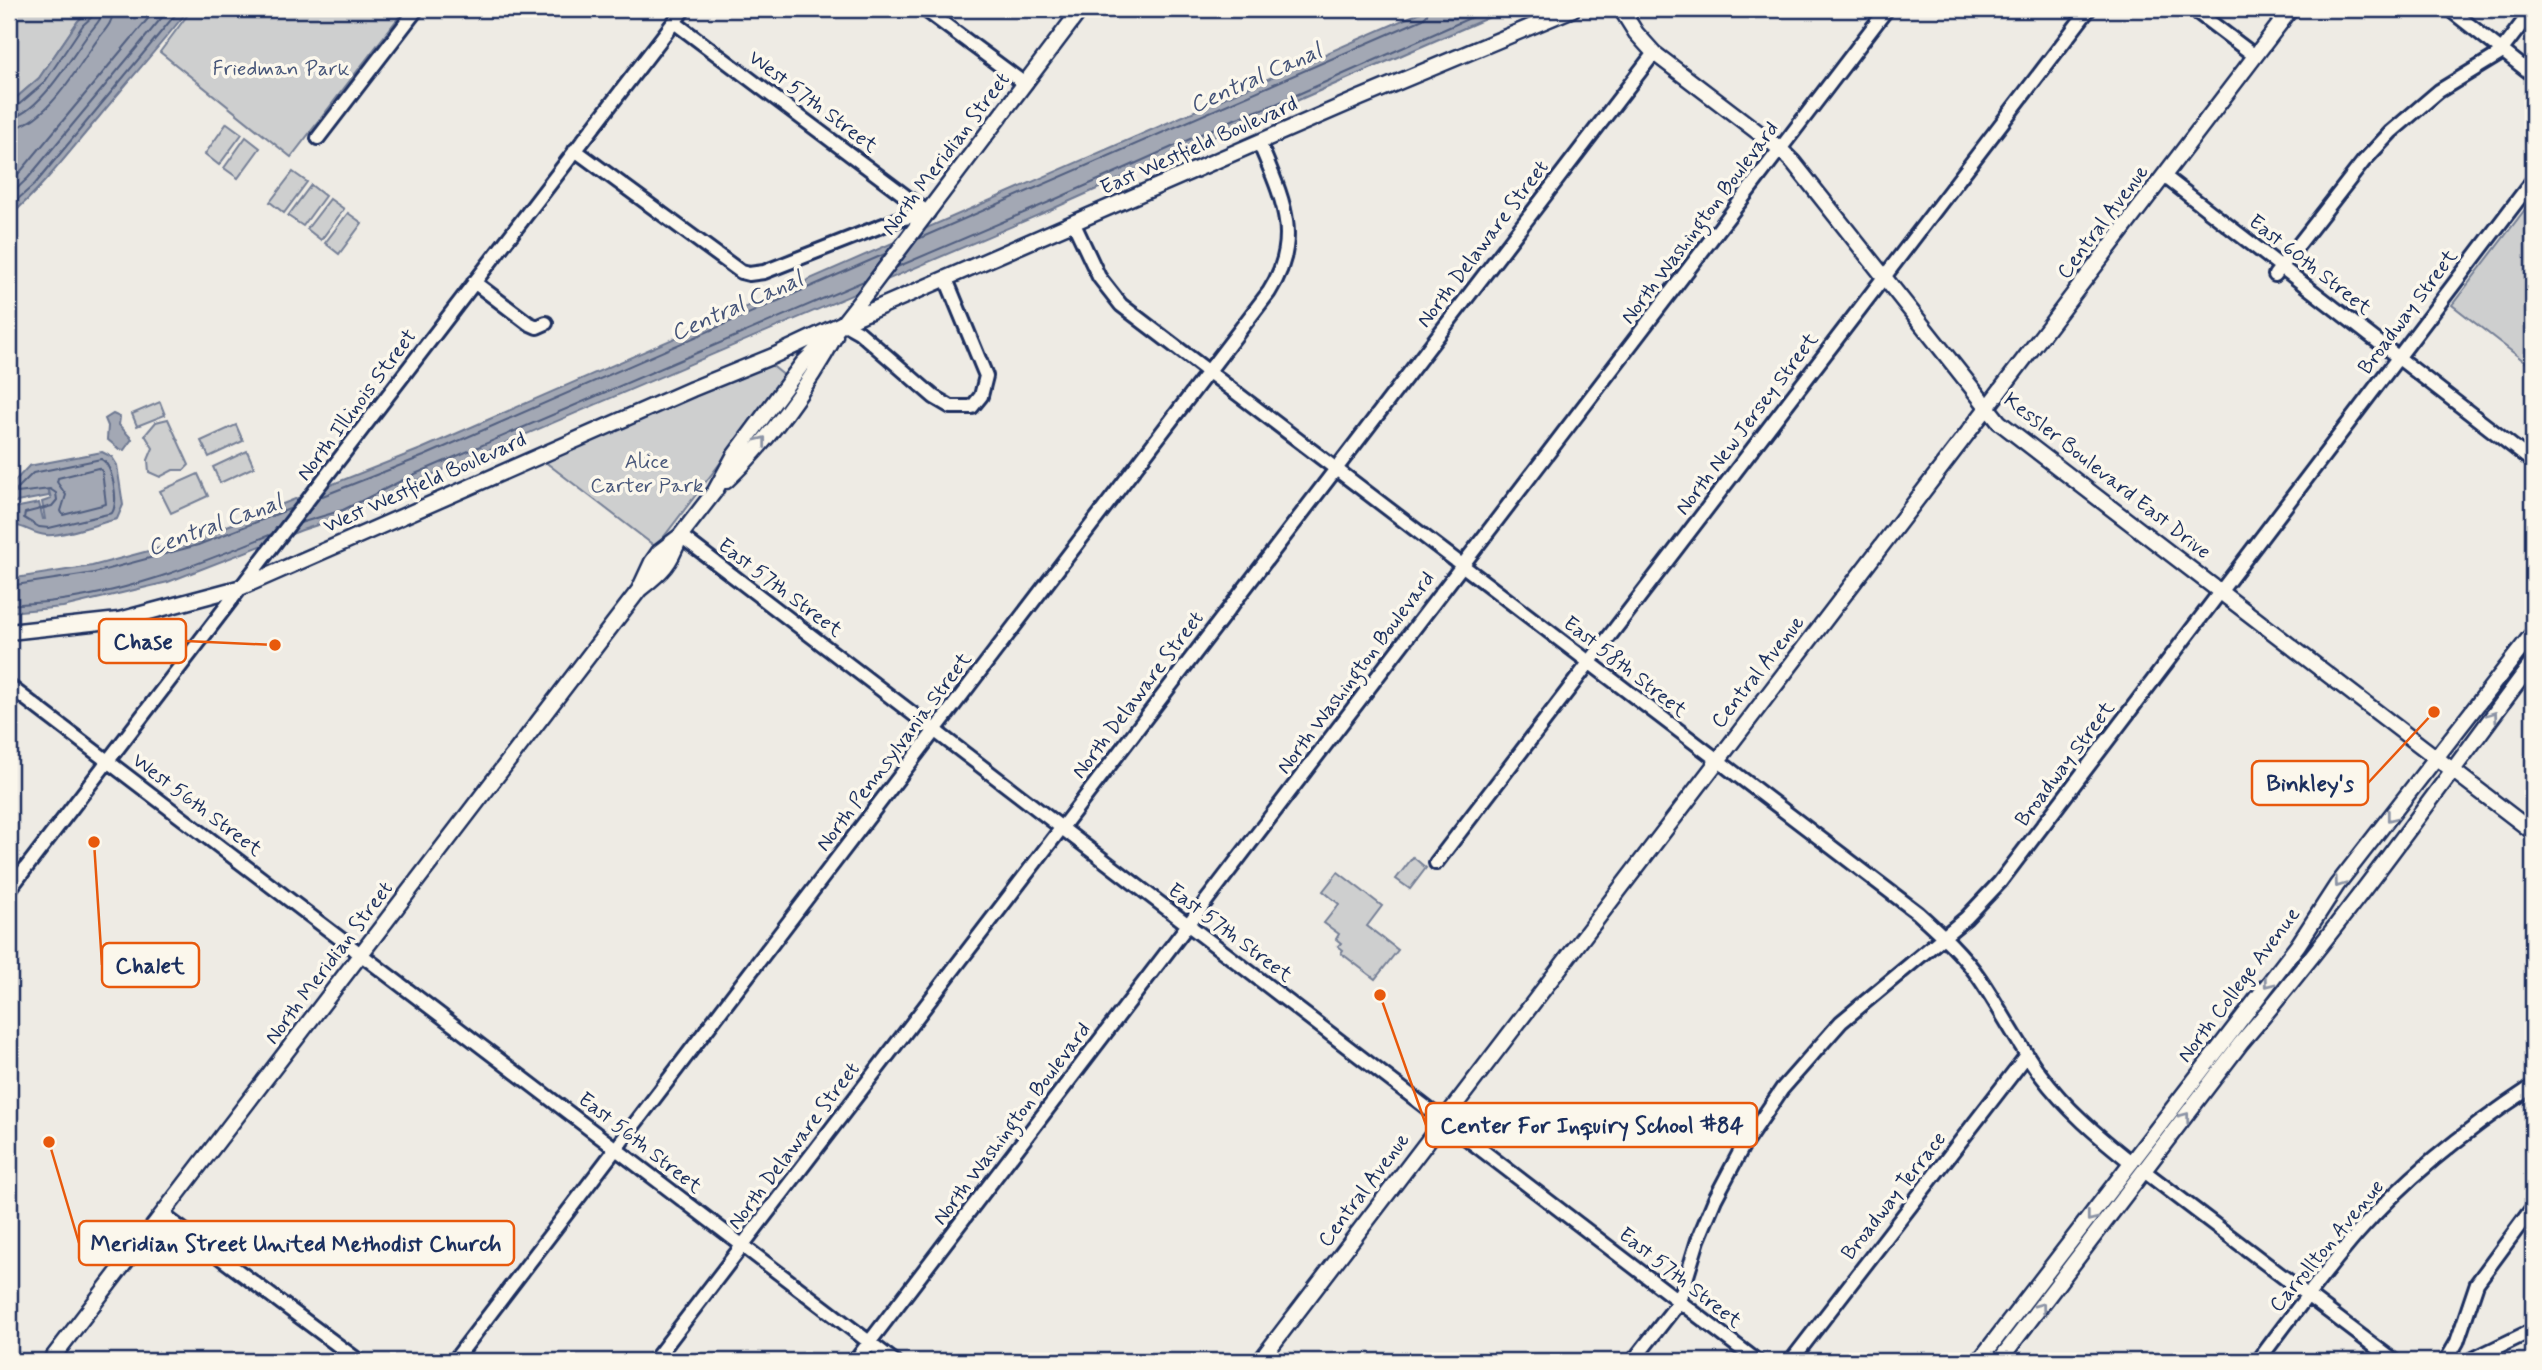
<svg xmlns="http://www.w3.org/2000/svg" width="2542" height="1370" font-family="Mynerve,sans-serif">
  <rect width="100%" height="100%" fill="#eeebe4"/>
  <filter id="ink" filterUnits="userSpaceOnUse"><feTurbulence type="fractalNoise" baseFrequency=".0143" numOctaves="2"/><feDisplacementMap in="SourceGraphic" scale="14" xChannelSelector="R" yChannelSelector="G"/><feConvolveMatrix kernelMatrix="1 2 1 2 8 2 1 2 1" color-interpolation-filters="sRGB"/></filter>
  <g filter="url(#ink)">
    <path fill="#cecfcf" stroke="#747f96" stroke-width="2" d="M9,9H90L78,21L39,78L9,104Z
      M192,9H405L291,157L160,52Z
      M227,123L242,134L219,165L205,154Z
      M246,137L260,148L238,178L224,168Z
      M293,172L307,182L284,213L270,202Z
      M311,185L325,196L303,226L288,216Z
      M330,199L344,209L321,240L307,229Z
      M2533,199V368L2452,305Z
      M348,213L362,223L339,254L325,243Z
      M770,364L786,377L656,547L544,461Z
      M160,402L165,415L137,426L132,414Z
      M168,419L189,465L184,470H173L160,477L149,472L148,460L153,448L145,435L156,422Z
      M236,425L243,441L209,457L201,441Z
      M247,451L254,467L220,483L213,467Z
      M198,474L208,496L171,513L160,491Z
      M1413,857L1426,868L1410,889L1396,879Z
      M1338,872L1382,906L1367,926L1398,950L1375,979L1341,953L1343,950L1338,946L1341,943L1336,939L1339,934L1324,923L1339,904L1323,891Z"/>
    <path fill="#a3a8b4" stroke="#6d7892" stroke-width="2" d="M90,9H189C160,46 129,80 99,117C69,152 44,186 9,217V104L39,78L78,21Z
      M1428,9H1508L1287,105L1278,111L1240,125L1050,210L417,481L345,516L302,530L168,582L63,607L9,612V579L92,566L197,538L421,449Z
      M113,414L120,417L119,425L132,439L124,450L119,449L107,439L108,426L105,419Z
      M102,452L112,457L117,465L123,505L117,519C100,523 61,537 46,535C31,534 24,524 9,526V509L39,503L43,519H45L42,502L51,499L49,490V496L11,503L9,487L29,466Z"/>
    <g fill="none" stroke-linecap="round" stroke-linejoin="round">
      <path stroke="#515f80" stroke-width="2" d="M9,109L16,107L44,83L83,25L93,16L94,9
        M9,118C37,116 71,58 87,36C93,27 102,21 103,9
        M9,128C43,127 75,72 93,46C101,33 113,25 114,9
        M9,182L21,171L156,9
        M9,196L28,178L169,9
        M9,207L35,184L180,9
        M918,239L1423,19L1427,15L1428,9
        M897,267L1047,203L1237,118L1276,104L1490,9
        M101,459C113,465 119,502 112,513L49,528L39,527L24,518L25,513L52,506L57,500L56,493L50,489L17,493V489L33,473Z
        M98,468L102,471L106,504L63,515L61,511L66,495L57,482L58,478Z
        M320,497L424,456L885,254
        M300,523L343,510L415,474L864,281
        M9,586L94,573L198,545L292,508
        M9,605C26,603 45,603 62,600C135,590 204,562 272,534"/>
      <defs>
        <path id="minor" d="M924,9L1025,84
          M2193,9L2255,56
          M2449,9L2533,75
          M674,22L928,213
          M318,138L417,9
          M575,150L741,272L749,274L764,272L899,219L928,213
          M2164,176L2533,462
          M1074,224L1099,277L1121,305L1918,913C1940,933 1963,954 1980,979C2001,1010 2018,1044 2040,1074C2066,1109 2098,1136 2132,1163
          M2275,275L2363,162L2391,132L2439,91L2498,55L2533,9
          M474,282L528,323L537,327L546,323
          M843,323L859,332L934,397L951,407H972L981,396L986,376L946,279
          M681,536L1757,1361
          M9,686L894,1361
          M1436,863L2089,9
          M9,890L684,9
          M2144,1171L2394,1361
          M163,1215L359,1361
          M454,1361L1269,292C1304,237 1281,196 1259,142
          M654,1361L1654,53
          M855,1361L1887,9
          M1633,1361L1679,1302L1698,1240L1715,1199L1742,1148L1782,1089L1841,1022L1966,918L2000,882L2533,180
          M1791,1361L2027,1055
          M2258,1361C2290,1318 2322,1275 2357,1234C2407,1176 2469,1128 2533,1086
          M2446,1361L2457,1342L2477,1283L2533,1207
          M2469,1361L2533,1330"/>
        <path id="major" d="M1621,9L1636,33L1654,53L1780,149L1793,162L1999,422L2533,832
          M726,481C766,444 809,385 835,336
          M640,589C663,571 670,564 680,537
          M9,632L119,620L242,587L692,389L773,356L843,323L1360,98L1573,9
          M50,1361L639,590L652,562L659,552L680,536L715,491L734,456L803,363L843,323L865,295L1081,9
          M1260,1361L2291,9
          M1979,1361L2298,945L2337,885L2533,633
          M1999,1361L2241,1043C2345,921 2437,790 2533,662"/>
      </defs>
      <use href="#minor" stroke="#1b2f5e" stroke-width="18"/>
      <use href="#major" stroke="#1b2f5e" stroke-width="19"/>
      <use href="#minor" stroke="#fbf7ec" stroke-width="12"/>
      <use href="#major" stroke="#fbf7ec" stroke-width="14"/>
    </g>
    <defs><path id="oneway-chevron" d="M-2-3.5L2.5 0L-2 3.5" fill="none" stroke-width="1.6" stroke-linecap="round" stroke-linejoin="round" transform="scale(1.75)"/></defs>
    <g stroke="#8b93a5">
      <use href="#oneway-chevron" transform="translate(762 441) rotate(-52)"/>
      <use href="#oneway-chevron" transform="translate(2493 716) rotate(-54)"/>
      <use href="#oneway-chevron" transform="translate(2391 817) rotate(128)"/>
      <use href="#oneway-chevron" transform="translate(2339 883) rotate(126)"/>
      <use href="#oneway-chevron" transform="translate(2268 983) rotate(128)"/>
      <use href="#oneway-chevron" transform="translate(2185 1117) rotate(-53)"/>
      <use href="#oneway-chevron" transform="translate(2091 1217) rotate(128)"/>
      <use href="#oneway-chevron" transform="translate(2041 1307) rotate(-53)"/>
    </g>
  </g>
  <g text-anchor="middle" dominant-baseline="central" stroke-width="7" stroke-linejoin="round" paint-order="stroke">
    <g font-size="21" fill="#48577a" stroke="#fbf7ec">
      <text x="281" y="69">Friedman Park</text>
      <text x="647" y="462">Alice<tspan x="647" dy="24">Carter Park</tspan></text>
    </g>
    <g font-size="21" fill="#1b2f5e" stroke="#fbf7ec">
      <text transform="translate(813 102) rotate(37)">West 57th Street</text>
      <text transform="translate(1199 146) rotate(-24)">East Westfield Boulevard</text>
      <text transform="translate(946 154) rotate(-53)">North Meridian Street</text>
      <text transform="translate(2103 222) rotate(-53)">Central Avenue</text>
      <text transform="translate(1700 223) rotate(-53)">North Washington Boulevard</text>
      <text transform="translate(1483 244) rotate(-53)">North Delaware Street</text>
      <text transform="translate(2310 265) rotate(38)">East 60th Street</text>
      <text transform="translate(2408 312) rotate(-53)">Broadway Street</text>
      <text transform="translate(357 405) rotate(-53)">North Illinois Street</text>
      <text transform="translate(1747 424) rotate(-53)">North New Jersey Street</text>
      <text transform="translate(2107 476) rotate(38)">Kessler Boulevard East Drive</text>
      <text transform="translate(425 483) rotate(-24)">West Westfield Boulevard</text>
      <text transform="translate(780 588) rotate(37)">East 57th Street</text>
      <text transform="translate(1625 667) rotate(38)">East 58th Street</text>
      <text transform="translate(1758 672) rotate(-52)">Central Avenue</text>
      <text transform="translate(1356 673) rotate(-53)">North Washington Boulevard</text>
      <text transform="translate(1138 695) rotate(-53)">North Delaware Street</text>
      <text transform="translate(894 752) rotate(-53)">North Pennsylvania Street</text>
      <text transform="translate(2065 764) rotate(-53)">Broadway Street</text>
      <text transform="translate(197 805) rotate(37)">West 56th Street</text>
      <text transform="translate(1230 933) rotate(37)">East 57th Street</text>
      <text transform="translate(329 963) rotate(-53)">North Meridian Street</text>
      <text transform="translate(2239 985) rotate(-53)">North College Avenue</text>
      <text transform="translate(1012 1124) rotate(-53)">North Washington Boulevard</text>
      <text transform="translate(640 1143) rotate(38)">East 56th Street</text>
      <text transform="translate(794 1146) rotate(-53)">North Delaware Street</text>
      <text transform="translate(1364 1190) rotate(-53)">Central Avenue</text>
      <text transform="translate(1894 1196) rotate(-52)">Broadway Terrace</text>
      <text transform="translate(2327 1246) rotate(-50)">Carrollton Avenue</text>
      <text transform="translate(1680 1278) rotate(38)">East 57th Street</text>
    </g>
    <g font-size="23" font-style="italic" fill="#445378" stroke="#fbf7ec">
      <text transform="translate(1256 79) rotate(-24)">Central Canal</text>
      <text transform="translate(737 307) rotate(-24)">Central Canal</text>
      <text transform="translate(215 526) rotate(-20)">Central Canal</text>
    </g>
  </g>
  <path fill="none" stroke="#e8590c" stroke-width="2.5" d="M275 645L186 641M2434 712L2368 783M94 842L102 965M1380 995L1426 1125M49 1142L79 1243"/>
  <g fill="#e8590c" stroke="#fbf7ec" stroke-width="2.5">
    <circle cx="275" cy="645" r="7"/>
    <circle cx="2434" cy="712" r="7"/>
    <circle cx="94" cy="842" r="7"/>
    <circle cx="1380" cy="995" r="7"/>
    <circle cx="49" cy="1142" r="7"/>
  </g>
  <g fill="#fbf7ec" stroke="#e8590c" stroke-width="2.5">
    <rect x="99" y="619" width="87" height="44" rx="7"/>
    <rect x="2252" y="761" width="116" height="44" rx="7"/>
    <rect x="102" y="943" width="97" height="44" rx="7"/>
    <rect x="1426" y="1103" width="331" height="44" rx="7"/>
    <rect x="79" y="1221" width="435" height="44" rx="7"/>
  </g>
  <g font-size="23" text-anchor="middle" font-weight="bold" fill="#1b2f5e">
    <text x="143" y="649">Chase</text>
    <text x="2310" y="791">Binkley's</text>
    <text x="150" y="973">Chalet</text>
    <text x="1592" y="1133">Center For Inquiry School #84</text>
    <text x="296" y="1251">Meridian Street United Methodist Church</text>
  </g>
  <rect width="2542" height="1370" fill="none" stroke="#fbf7ec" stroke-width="35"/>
  <rect x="18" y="18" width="2507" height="1335" fill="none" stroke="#1b2f5e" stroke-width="2.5" filter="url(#ink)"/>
</svg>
